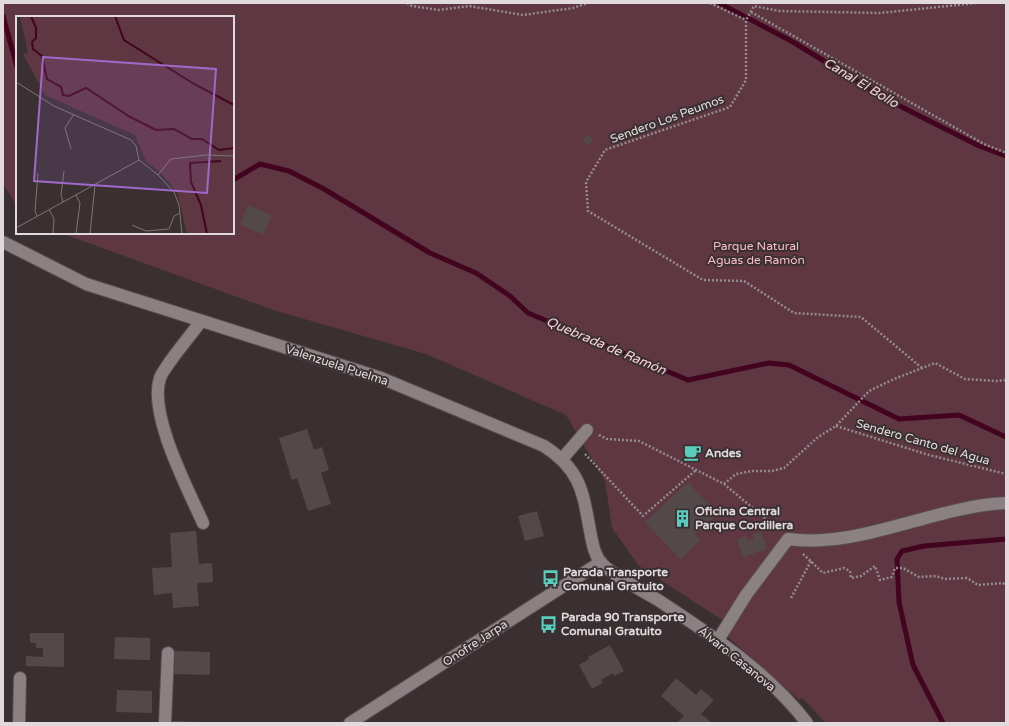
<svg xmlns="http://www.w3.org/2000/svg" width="1009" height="726" font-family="'Varela Round',sans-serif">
  <rect width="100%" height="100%" fill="#3a3032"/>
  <path fill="#5e3742" d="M3,3H1006V723H826L802,698L799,700L729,638L727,623L639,566L612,528L605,481L566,415L426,354L273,310L61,233H233V17H17V206L3,184Z"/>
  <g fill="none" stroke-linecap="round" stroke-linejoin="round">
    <path stroke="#43041f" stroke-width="5" d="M719,3L793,42L886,99L979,146L1006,156
      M3,16L17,67
      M233,180L260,164L289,171L324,189L430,253L476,273L510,296L528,313L688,380L769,363L789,365L899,419L959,415L1006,437
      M943,723L913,665L899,602L897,559L902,551L924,546L1006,539"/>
  </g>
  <path fill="#53494b" d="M584 140a4 4 0 1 1 8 0a4 4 0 1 1-8 0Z
    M248,205L272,215L263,235L240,224Z
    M307,429L314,450L322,447L329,470L321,473L331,504L308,511L297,478L292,480L279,438Z
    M688,482L718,514L695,534L701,540L680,559L645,522Z
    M537,511L544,536L525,541L518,516Z
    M196,531L199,564L212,563L213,582L197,583L199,606L173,608L172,593L154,595L152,568L172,567L170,533Z
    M761,532L767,549L743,557L737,539L746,536L748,541L754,539L752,535Z
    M30,633H64V667L26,666V656L43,657V648H36V643H30Z
    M115,637L150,638V660L114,659Z
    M610,645L624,671L614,676L613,673L601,680L603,683L592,689L579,665L589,659L588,657Z
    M175,651L210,652V675L174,674Z
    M676,678L696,695L701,689L714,700L701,714L712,723H677L684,716L661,696Z
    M117,690L152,691V713L116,712Z
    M173,721L202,722V723H173Z"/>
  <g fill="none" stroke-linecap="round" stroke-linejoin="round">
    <defs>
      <path id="minor" d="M3,242L86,284L381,378L544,446C583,471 583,495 591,536C593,546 595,556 602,564C617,578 640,589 658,600C711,635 768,672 807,723
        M201,321C192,334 165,365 160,378C148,414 188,489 203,523
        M562,459L587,430
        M718,640L746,595L788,539C860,549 934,506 1006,503
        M19,723L20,678
        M165,723L168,653
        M350,723L601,562"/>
    </defs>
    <use href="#minor" stroke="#574e50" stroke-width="14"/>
    <path stroke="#938b8d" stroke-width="2.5" stroke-dasharray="2 2" stroke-linecap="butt" d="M407,3L412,6L439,10L469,6L523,15L573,8L588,3
      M710,3L746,20
      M751,12L984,144L1006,153
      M922,368L861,317L794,313L744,281L703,280L588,211L586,182L605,150L730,107L746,80V20L754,6L779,11L880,13L977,3
      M836,426L929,455L1006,474
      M599,435L607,439L639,441L724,484L778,529
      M585,454L643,516L696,470
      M724,484L736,474L752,471H772L784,468L818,437L836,426L869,391L894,379L935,363L965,379L997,381L1006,380
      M803,554L823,573L844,568L850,571L851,578L861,576L875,566L880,580L892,577L895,568H903L919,577L936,576L945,579L967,578L978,585L1003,583L1006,586
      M791,598L811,561"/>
    <use href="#minor" stroke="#8b8082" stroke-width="12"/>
  </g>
  <defs>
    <symbol id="cafe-bare" viewBox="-9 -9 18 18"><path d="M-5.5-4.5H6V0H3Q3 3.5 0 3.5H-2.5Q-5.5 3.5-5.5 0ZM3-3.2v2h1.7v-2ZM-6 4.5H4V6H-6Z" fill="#5acebc" stroke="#3a3032" stroke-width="2.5" paint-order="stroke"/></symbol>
    <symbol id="building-bare" viewBox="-9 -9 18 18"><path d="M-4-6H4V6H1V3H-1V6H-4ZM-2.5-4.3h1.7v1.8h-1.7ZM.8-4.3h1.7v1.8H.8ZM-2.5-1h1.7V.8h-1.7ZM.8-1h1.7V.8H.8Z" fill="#5acebc" stroke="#3a3032" stroke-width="2.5" paint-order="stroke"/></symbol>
    <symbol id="bus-bare" viewBox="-9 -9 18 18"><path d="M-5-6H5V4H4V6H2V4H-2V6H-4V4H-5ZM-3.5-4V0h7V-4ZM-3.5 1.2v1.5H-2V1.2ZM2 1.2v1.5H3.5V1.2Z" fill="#5acebc" stroke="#3a3032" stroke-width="2.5" paint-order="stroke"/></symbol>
  </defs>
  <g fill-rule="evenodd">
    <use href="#cafe-bare" x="680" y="440" width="25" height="25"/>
    <use href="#building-bare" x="670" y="506" width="25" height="25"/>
    <use href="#bus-bare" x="538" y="566" width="25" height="25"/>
    <use href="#bus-bare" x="536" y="612" width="25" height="25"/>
  </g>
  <g text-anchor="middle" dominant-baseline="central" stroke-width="4" stroke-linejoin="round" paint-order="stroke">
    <g font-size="12" fill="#e1dadc" stroke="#3a3032">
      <text transform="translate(667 119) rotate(-20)">Sendero Los Peumos</text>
      <text transform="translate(337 365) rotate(18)">Valenzuela Puelma</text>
      <text transform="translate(923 442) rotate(16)">Sendero Canto del Agua</text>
      <text transform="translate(475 643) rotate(-33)">Onofre Jarpa</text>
      <text transform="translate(737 659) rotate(39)">Álvaro Casanova</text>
    </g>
    <g font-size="12" fill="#fabbcb" stroke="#3a3032">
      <text x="756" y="246">Parque Natural<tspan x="756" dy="14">Aguas de Ramón</tspan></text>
    </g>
    <g font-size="12" font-weight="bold" fill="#e1dadc" stroke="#3a3032" text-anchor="start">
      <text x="705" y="453">Andes</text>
      <text x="695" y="511">Oficina Central<tspan x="695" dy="14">Parque Cordillera</tspan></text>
      <text x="563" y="572">Parada Transporte<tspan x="563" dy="14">Comunal Gratuito</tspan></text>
      <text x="561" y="617">Parada 90 Transporte<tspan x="561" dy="14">Comunal Gratuito</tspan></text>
    </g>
    <g font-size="13" font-style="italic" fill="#fcd1db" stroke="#3a3032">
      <text transform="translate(861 83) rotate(31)">Canal El Bollo</text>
      <text transform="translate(606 346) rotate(23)">Quebrada de Ramón</text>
    </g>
  </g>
  <g transform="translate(16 16)">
    <rect width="218" height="218" fill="#3a3032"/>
    <path d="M4,0H218V218H171L161,176L144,156L130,145L119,119L29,79L7,38L12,37Z" fill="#5e3742"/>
    <path fill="none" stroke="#43041f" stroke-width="2" d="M15,0L20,12V22L16,26L17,33L26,40L31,63L45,71L47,79L53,80L70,72L114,101L140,114L158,113L176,123H186L203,134L218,132M99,0L108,24L178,68L218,89M191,218L185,189L175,166L174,147L205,145"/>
    <path fill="none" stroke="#7d7476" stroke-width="1" d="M0,66L38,90L115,124L120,130L123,144M55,133L49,112L58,98M123,144L142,159L158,176L163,189L166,218M142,159L155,143L190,139L218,140M47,186L45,179L48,155M33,193L38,203L37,218M21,200L19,195L22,157M116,209L130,215L153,213L158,200L164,197M0,212L123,144M60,218L64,187L60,179M74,218L79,169"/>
    <path fill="#9f69c9" fill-opacity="0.15" stroke="#9f69c9" stroke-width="2" d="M27,41L200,53L191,177L18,165Z"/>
    <rect width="218" height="218" fill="none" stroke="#e1dadc" stroke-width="2"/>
  </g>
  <rect width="1009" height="726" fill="none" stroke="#e1dadc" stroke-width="8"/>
</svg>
